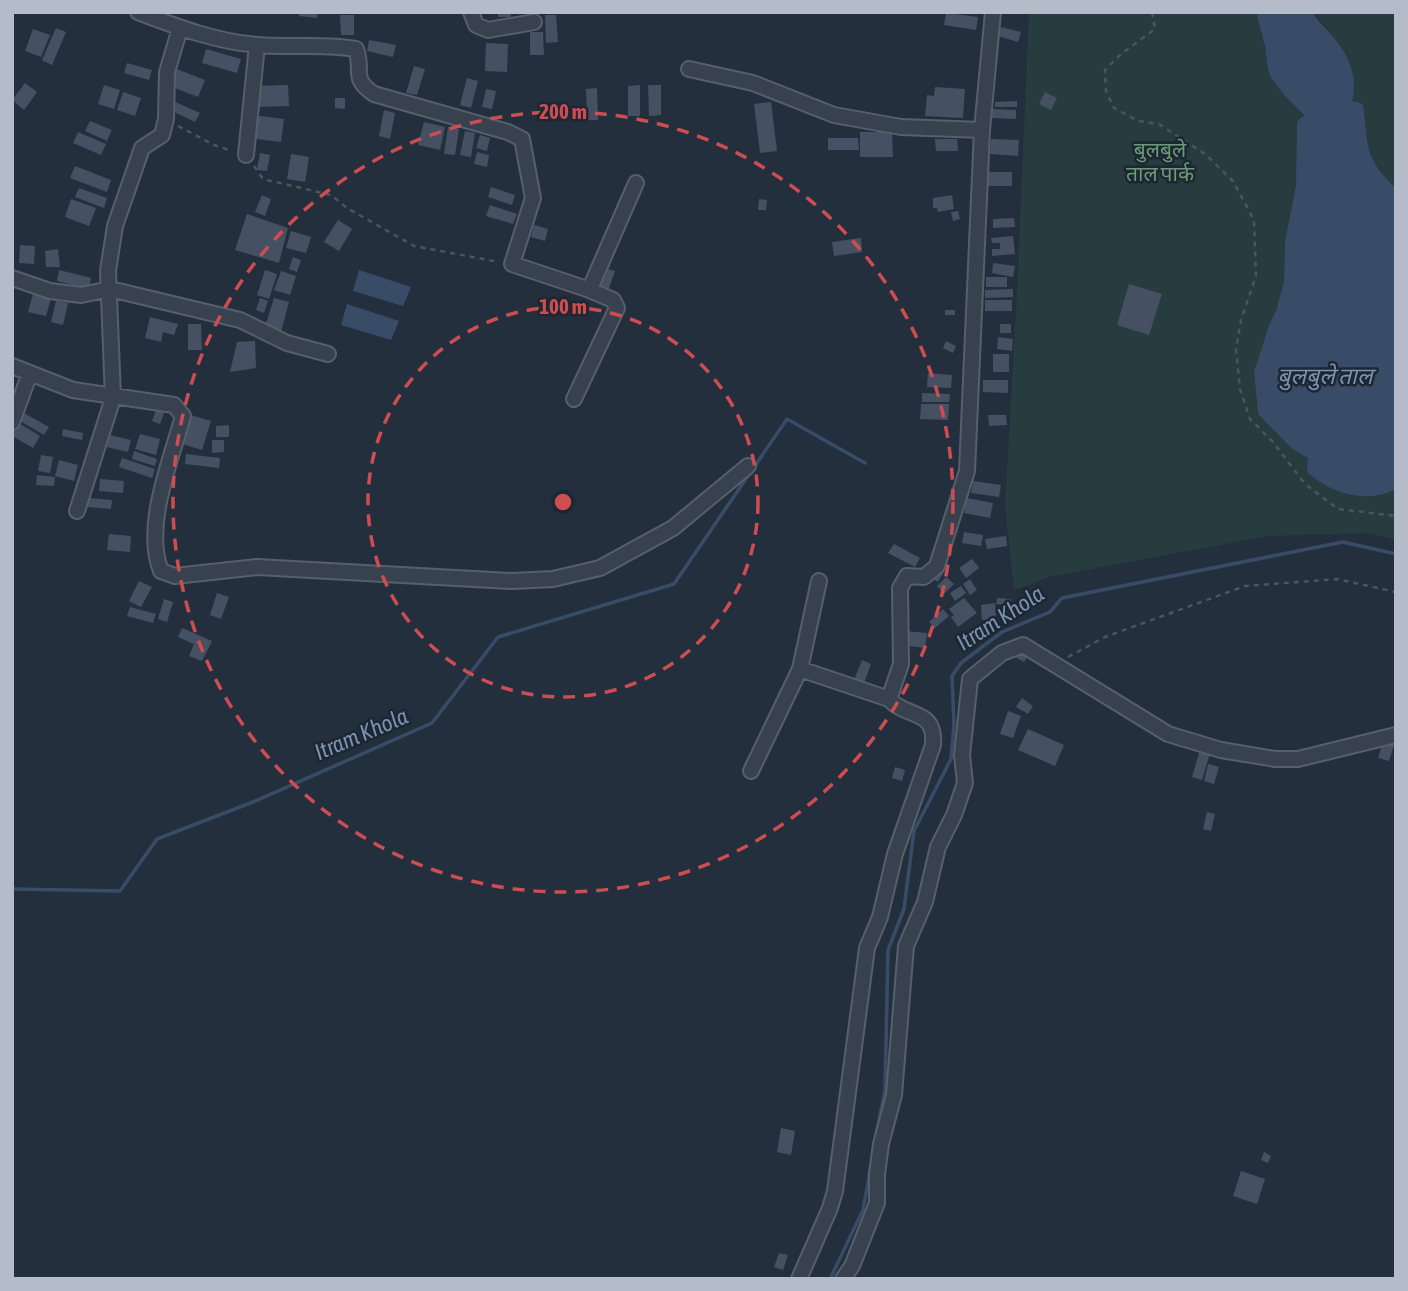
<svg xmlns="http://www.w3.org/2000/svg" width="1408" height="1291" font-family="'Asap Condensed','Noto Sans Devanagari',sans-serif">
  <rect width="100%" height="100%" fill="#242f3e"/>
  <path fill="#263c3f" d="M1029,12H1256L1272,79L1284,95L1304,115L1297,123L1296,185L1285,241L1284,281L1276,311L1269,325L1254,372L1258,414L1291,448L1396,433V540L1369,533L1268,536L1049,577L1014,590L1005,506L1017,292Z
    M1313,12H1396V188C1362,153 1370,149 1363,104L1352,101L1340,44Z"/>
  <path fill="#394c67" d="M1256,12H1313C1317,21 1325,27 1331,34C1347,52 1359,77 1352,101L1363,104C1369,146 1363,157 1396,188V489C1366,504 1331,494 1307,472L1308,458L1291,448L1258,414L1254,372L1269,325L1276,311L1284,281L1285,241L1296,185L1297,122L1304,115L1284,95L1272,79L1268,70L1265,47Z
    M359,270L411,287L403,306L353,291Z
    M347,304L399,321L391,340L341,325Z"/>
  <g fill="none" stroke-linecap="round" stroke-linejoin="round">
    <path stroke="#394c67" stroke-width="3.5" d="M12,889L120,891L157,839L253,802L432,723L498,637L674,584L787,419L865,463
      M876,1135L885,1090L888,950L904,909L914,831L951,759L954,725L952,676L961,663L1002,632L1050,612L1062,598L1343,542L1396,554
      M830,1279L863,1210L872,1160"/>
  </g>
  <path fill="#455162" d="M300,12H318L317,18L299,16Z
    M498,12H511V17H498Z
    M946,13L978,17L976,30L944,25Z
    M340,15H354V35H341Z
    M545,15H556L558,42L546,43Z
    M1001,27L1021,32L1018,42L998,36Z
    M56,28L66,32L52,65L42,60Z
    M33,29L50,35L41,57L25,51Z
    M530,32H543L544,55H530Z
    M369,40L396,45L393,57L367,51Z
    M486,43L508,44L507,72L485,71Z
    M206,49L241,59L237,73L202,63Z
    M127,63L152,70L149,80L124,73Z
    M414,66L425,69L417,95L406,93Z
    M174,68L205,80L198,97L167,85Z
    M467,78L478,81L471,108L460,105Z
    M25,83L37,92L24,110L12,100Z
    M104,85L120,90L114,109L98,104Z
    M288,85L289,106L254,107L253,86Z
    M640,85V116H628V86Z
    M648,85H661V115L649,116Z
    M935,87L965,89L963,118L925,116L927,95L934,96Z
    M597,88L598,120H587L586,89Z
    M486,89L496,91L492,109L482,107Z
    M123,92L141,98L135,116L117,110Z
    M1045,92L1057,98L1051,110L1039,104Z
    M335,98H345V109L335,108Z
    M173,101L200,113L195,122L168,109Z
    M1017,101V107H995V102Z
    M771,102L777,151L760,153L754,104Z
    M992,109L1016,110V119L992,118Z
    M384,110L395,113L390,139L379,136Z
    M252,115L284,119L281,142L249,138Z
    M90,121L112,130L107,141L85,131Z
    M424,122L445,127L440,150L418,145Z
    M448,127L459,129L455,155L444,154Z
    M465,131L475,133L471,157L460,155Z
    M78,132L106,144L101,155L73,143Z
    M860,132H892L893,157H860Z
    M480,135L490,138L487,151L476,148Z
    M828,138H858L859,150H828Z
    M935,139H957L958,151H936Z
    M991,139L1019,140L1018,156L990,154Z
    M477,152L489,155L487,167L474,164Z
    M260,153L270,155L267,171L257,170Z
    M291,154L309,157L305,182L287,179Z
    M75,166L111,180L107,192L70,178Z
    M985,172H1012V186H985Z
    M491,187L515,195L512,205L488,197Z
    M79,188L107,198L104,208L75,197Z
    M262,195L271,199L265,216L255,212Z
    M952,195L954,209L938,212L937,208H933V198Z
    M71,199L96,208L89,226L65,217Z
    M759,199L767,200L766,210H758Z
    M490,205L517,214L513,224L486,216Z
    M958,211L960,219L953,221L951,212Z
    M247,214L288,228L279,263L235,250Z
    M1014,218L1015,227L993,228V219Z
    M338,220L352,229L339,251L324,242Z
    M534,225L548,229L545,241L531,237Z
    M291,231L311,237L306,253L286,248Z
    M1013,236L1015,254L992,256V249H1000V243H992L991,238Z
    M861,238L862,252L834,256L832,242Z
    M20,245L35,246L34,264L19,263Z
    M58,249L60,267H46L45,251Z
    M293,257L301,260L297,272L289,269Z
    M993,263L1015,266L1013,277L992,273Z
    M601,267L615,271L607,294L594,290Z
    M59,270L91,278L89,289L57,281Z
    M265,270L277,274L269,299L257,295Z
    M281,271L296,276L290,295L274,290Z
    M986,277H1007V287H986Z
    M1129,284L1162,294L1149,335L1117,325Z
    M1013,289V297L985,298V290Z
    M33,294L51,298L46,316L28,312Z
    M260,298L268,301L264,313L256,310Z
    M274,298L289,302L281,332L265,327Z
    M985,300H1012V311H985Z
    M56,301L68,303L63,325L51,322Z
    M945,310H955V315H945Z
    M150,317L178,324L174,335L163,332L161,342L145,338Z
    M188,324H201L202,350H188Z
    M1000,324H1011V333H1000Z
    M998,337L1013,339L1012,351L997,349Z
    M255,341L256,368L230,372L237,342Z
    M946,341L956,346L953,353L943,348Z
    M993,354H1009V372H993Z
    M928,373L952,375L951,388L927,387Z
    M983,380H1008V393L983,392Z
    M922,393L950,394L949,402H922Z
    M921,404H949L948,420L920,419Z
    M156,410L164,413L160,424L152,421Z
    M24,413L49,427L44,435L20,421Z
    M191,415L211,421L202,450L182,444Z
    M988,415H1006L1007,425L989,426Z
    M17,422L40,436L33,448L12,436V430Z
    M229,425V437H216V426Z
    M63,429L83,433L82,440L62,436Z
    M140,434L160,439L156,455L135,449Z
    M110,435L131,440L128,452L107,447Z
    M212,440H224V452L212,453Z
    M134,451L157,459L155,466L132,459Z
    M186,454L220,458L219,468L185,464Z
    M41,455L53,457L50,473L38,471Z
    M122,458L155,469L152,478L119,467Z
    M59,460L78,465L74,481L55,476Z
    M37,475L55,477L54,486L36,485Z
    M100,479L124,481L123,493L99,491Z
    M973,481L1001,485L999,497L971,493Z
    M89,498L112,500L111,509L88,507Z
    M967,498L993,503L990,518L964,513Z
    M964,532L983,535L981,546L962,543Z
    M109,534L131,536L130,552L107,550Z
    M1006,536L1007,546L987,549L985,539Z
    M894,544L920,558L915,567L888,553Z
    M972,559L979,568L966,578L959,568Z
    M938,568L944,572L938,582L932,578Z
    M946,577L954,584L944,594L937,586Z
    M970,579L977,590L970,595L963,584Z
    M139,581L152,587L141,607L129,601Z
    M961,586L966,593L955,601L950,593Z
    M217,593L229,597L221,619L210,615Z
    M964,598L977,613L958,627L951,617L954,615L949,609Z
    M997,598L1011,599L1010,605L996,604Z
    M164,599L173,602L167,622L158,619Z
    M995,603L996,619L982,620L981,605Z
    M130,607L156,614L153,623L127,616Z
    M943,609L949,616L935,628L929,622Z
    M182,628L212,641L202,661L189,656L194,644L178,637Z
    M905,631L927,633L925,648L903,645Z
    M1019,650L1028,655L1024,662L1015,657Z
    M862,660L871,664L864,683L854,680Z
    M1022,698L1033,706L1028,714L1016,707Z
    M1008,711L1021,716L1013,738L1000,734Z
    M1028,729L1064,745L1055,766L1018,750Z
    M1384,739L1395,742L1389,761L1378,758Z
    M1200,750L1210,753L1202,780L1192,777Z
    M1208,764L1219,767L1214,784L1204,781Z
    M895,767L905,770L902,781L892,778Z
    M1207,812L1215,814L1211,831L1203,829Z
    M781,1128L795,1131L791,1155L777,1152Z
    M1264,1152L1271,1156L1268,1163L1261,1160Z
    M1241,1171L1265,1179L1257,1204L1233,1196Z
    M779,1253L788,1255L783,1270L774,1267Z"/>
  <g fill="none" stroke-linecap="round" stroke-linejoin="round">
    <defs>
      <path id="street" d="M138,12C177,27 217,42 258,45C291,48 324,43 356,49C364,71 350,78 374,94L508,132L522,139L533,198L512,264L587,289L592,284L636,183
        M471,12L476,25L488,30L534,22
        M689,69L753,83L834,115L901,127L982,130
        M246,155L257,45
        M12,278L50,291L81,295L110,289L240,320L287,343L328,354
        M12,366L73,390L174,405L183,416C171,460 143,527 161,571L175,576L257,567L512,581L553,579L600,568L673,528L748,466
        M574,399L617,308L613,300L587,289
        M12,422L30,373
        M77,511L113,398L108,271L115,226L142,148L162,135L166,119L167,72L180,28
        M800,669L889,699
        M751,771L800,669L819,581
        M799,1279L830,1208L835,1191L867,948L880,917L895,854L933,745C936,708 907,719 889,699L901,664L900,588L907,576L924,577L937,566L967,471L982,130L993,12
        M843,1279L852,1266L877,1203V1174L881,1144L894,1095L906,946L925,902L938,847L954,815L965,783L962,755L970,679L1002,653L1023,645L1168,734L1221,750L1275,759H1298L1396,735"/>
    </defs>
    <use href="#street" stroke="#565f6c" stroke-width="18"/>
    <path stroke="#44595c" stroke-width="2.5" stroke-dasharray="5 5" stroke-linecap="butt" d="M1152,12L1155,29L1121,54L1105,70L1106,91L1114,108L1138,121L1159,124L1205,154L1233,181L1254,220L1256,276L1241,320L1236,349L1240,389L1250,419L1273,442L1305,484L1338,509L1396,516
      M178,126L214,145L232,151
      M254,166L263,179L331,195L347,208L414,246L499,262
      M1068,657L1105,637L1245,586L1337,579L1396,592"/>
    <use href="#street" stroke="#38414e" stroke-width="14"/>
  </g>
  <g fill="none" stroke="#ce4d50" stroke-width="3.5" stroke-dasharray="12 9">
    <circle cx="563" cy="502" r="195"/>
    <circle cx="563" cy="502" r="390"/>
  </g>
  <g text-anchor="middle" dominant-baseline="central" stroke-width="5" stroke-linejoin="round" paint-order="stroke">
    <g font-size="21" fill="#6b9a76" stroke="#1d2633">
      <text x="1160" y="149">बुलबुले<tspan x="1160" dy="24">ताल पार्क</tspan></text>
    </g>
    <g font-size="23" font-style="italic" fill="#7c92b1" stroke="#1d2633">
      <text x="1325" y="376">बुलबुले ताल</text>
      <text transform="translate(1000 618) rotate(-33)">Itram Khola</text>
      <text transform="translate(361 734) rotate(-23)">Itram Khola</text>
    </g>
  </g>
  <circle cx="563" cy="502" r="10" fill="#ce4d50" stroke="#1d2633" stroke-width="3.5"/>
  <g font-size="21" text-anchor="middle" font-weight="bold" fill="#ce4d50" stroke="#1d2633" stroke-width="5" stroke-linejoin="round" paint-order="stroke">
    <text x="563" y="119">200 m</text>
    <text x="563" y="314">100 m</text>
  </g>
  <rect width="1408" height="1291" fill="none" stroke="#b4bcc9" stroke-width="28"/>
</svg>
